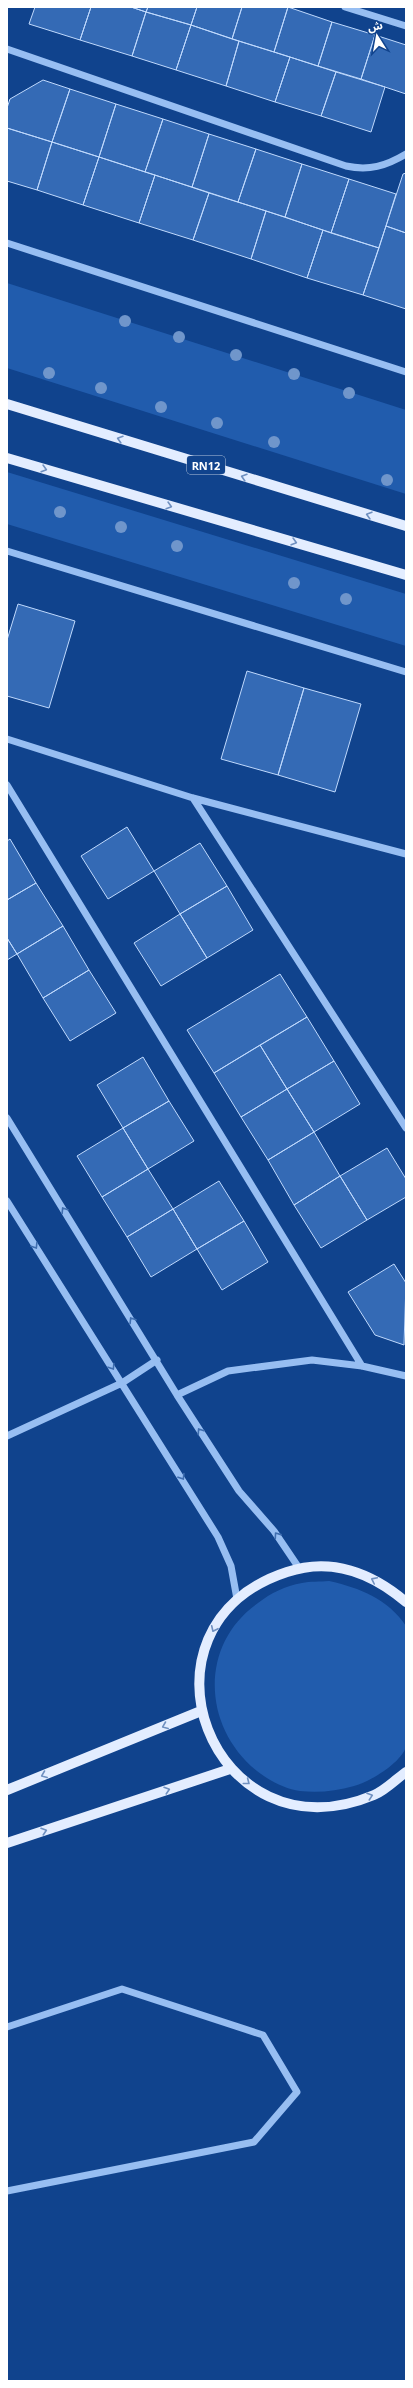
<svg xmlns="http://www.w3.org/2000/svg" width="413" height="2388" font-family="'Noto Sans','Noto Sans Arabic',sans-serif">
  <rect width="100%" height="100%" fill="#10438d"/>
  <path fill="#215cad" d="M7,283L406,410V494L7,368Z
    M7,472L406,594V646L7,524Z
    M329,1581C360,1588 388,1599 406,1626C406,1658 406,1689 406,1720C406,1728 408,1740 406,1747C400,1764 369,1782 354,1786C336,1791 319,1793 300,1791C285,1789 268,1780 257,1771C202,1727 199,1644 258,1603C271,1593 285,1586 302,1583C310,1581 320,1582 329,1581Z"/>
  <path fill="#346ab5" stroke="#bfd9fd" d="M35,7H91L80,40L29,24Z
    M91,7H131L146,12L132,56L80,40Z
    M131,7H148L146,12Z
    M148,7H197L191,25L146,12Z
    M197,7H242L232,39L191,25Z
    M242,7H288L274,52L232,39Z
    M288,7L332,22L318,66L274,52Z
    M146,12L191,25L176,70L132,56Z
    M332,22L375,35L361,79L318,66Z
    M191,25L239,41L226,86L176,70Z
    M375,35L406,45V94L361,79Z
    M239,41L290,57L275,102L226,86Z
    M290,57L336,72L321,116L275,102Z
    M336,72L385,87L371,132L321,116Z
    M43,80L70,89L52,142L7,128V108L10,99Z
    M70,89L116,104L99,157L52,142Z
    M116,104L163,119L145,172L99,157Z
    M163,119L209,134L192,187L145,172Z
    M7,128L52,142L37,190L7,181Z
    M209,134L256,149L238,202L192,187Z
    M52,142L99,157L83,205L37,190Z
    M256,149L302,164L285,217L238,202Z
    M99,157L155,175L139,223L83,205Z
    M302,164L349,179L331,233L285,217Z
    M406,173V233L386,226L403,174Z
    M155,175L209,193L193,240L139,223Z
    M349,179L396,194L379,248L331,233Z
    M209,193L266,211L251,259L193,240Z
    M266,211L323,230L307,278L251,259Z
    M386,226L406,233V309L363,295Z
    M323,230L379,248L363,295L307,278Z
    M18,604L75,621L49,708L7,696V640Z
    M247,671L304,688L278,775L221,759Z
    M304,688L361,704L335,792L278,775Z
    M127,827L154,871L108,899L81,856Z
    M10,839L36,883L7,900V841Z
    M200,843L227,886L180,914L154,871Z
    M36,883L63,926L17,954L7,938V900Z
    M227,886L253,930L207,958L180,914Z
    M180,914L207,958L161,986L134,943Z
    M63,926L89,970L43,998L17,954Z
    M7,938L17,954L7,960Z
    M89,970L116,1013L70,1041L43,998Z
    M280,974L307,1017L214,1073L187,1030Z
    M307,1017L334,1061L287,1089L260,1045Z
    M260,1045L287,1089L241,1117L214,1073Z
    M143,1057L169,1101L123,1128L97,1085Z
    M334,1061L360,1104L314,1132L287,1089Z
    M287,1089L314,1132L268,1160L241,1117Z
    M169,1101L194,1141L148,1169L123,1128Z
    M123,1128L148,1169L102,1197L77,1156Z
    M314,1132L340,1176L294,1205L268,1160Z
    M387,1148L406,1179V1197L367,1220L340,1176Z
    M148,1169L173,1209L127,1237L102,1197Z
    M340,1176L367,1220L321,1248L294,1205Z
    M219,1181L244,1221L197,1249L173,1209Z
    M173,1209L197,1249L151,1277L127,1237Z
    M244,1221L268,1262L222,1290L197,1249Z
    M394,1264L406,1283L404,1345L375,1335L348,1292Z"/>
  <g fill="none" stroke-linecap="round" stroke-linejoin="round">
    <path stroke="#97bef2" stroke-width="7" d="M345,7L406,26
      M7,49L346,166C369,171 386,166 406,154
      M7,243L406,372
      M7,551L406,672
      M7,739L193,798L406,854
      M7,785L362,1366
      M193,798L406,1128
      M7,1118L177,1395L239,1491L274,1531L299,1568
      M7,1201L218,1537L231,1566L237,1599
      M177,1395L228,1371L312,1360L362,1366L406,1376
      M7,1436L122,1383L157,1360
      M7,2027L122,1989L263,2035L297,2092L254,2142L7,2191"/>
    <path stroke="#e3edff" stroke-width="10" d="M7,404L406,526
      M7,458L406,575
      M406,1602C372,1573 331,1557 287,1572C122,1626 212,1863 374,1795C386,1790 396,1779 406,1772
      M7,1790L201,1711
      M7,1843L230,1769"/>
  </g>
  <g fill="#7096cb">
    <circle cx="125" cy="321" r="6"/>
    <circle cx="179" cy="337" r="6"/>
    <circle cx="236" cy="355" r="6"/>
    <circle cx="49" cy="373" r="6"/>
    <circle cx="294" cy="374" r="6"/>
    <circle cx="101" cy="388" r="6"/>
    <circle cx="349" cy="393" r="6"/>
    <circle cx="161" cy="407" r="6"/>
    <circle cx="217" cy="423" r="6"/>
    <circle cx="274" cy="442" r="6"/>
    <circle cx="387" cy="480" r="6"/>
    <circle cx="60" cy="512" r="6"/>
    <circle cx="121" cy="527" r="6"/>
    <circle cx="177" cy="546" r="6"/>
    <circle cx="294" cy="583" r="6"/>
    <circle cx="346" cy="599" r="6"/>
  </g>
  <defs><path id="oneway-chevron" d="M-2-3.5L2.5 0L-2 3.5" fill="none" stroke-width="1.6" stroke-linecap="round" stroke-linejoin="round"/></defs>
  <g stroke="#6f90c0">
    <use href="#oneway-chevron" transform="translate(120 439) rotate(-163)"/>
    <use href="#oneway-chevron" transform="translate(44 469) rotate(16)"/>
    <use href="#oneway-chevron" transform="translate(244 477) rotate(-163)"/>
    <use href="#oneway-chevron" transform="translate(169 506) rotate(16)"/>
    <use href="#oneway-chevron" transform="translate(369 515) rotate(-164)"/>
    <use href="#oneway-chevron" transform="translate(294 542) rotate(16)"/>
    <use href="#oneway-chevron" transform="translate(374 1580) rotate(-154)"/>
    <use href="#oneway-chevron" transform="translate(214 1629) rotate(115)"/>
    <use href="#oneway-chevron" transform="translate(165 1726) rotate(158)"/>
    <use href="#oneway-chevron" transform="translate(44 1775) rotate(158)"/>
    <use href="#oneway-chevron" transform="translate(247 1782) rotate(38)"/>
    <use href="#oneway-chevron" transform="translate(167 1790) rotate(-18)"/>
    <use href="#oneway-chevron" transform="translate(370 1796) rotate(-19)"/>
    <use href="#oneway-chevron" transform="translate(44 1831) rotate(-18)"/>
  </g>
  <g stroke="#3f6eb0">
    <use href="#oneway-chevron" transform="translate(64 1210) rotate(-122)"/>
    <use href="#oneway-chevron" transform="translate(35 1246) rotate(58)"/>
    <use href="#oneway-chevron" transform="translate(132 1320) rotate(-122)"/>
    <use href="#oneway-chevron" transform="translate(112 1367) rotate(58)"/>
    <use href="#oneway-chevron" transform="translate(200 1431) rotate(-123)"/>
    <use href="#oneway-chevron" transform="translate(182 1477) rotate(58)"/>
    <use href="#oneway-chevron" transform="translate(277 1535) rotate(-125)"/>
  </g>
  <g text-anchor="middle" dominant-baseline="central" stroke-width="3.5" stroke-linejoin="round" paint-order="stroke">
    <rect fill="#10438d" stroke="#b7c7dd" stroke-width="1" x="187" y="456" width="38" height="18" rx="3"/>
    <g font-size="11" font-weight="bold" fill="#fff">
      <text x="206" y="465">RN12</text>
    </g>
  </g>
  <rect width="413" height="2388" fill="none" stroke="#ffffff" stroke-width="16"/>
  <g transform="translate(377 36) rotate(349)" stroke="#10438d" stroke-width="3" paint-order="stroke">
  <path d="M0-3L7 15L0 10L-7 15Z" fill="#ffffff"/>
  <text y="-6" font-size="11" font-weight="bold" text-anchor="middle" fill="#ffffff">ش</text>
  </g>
</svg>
